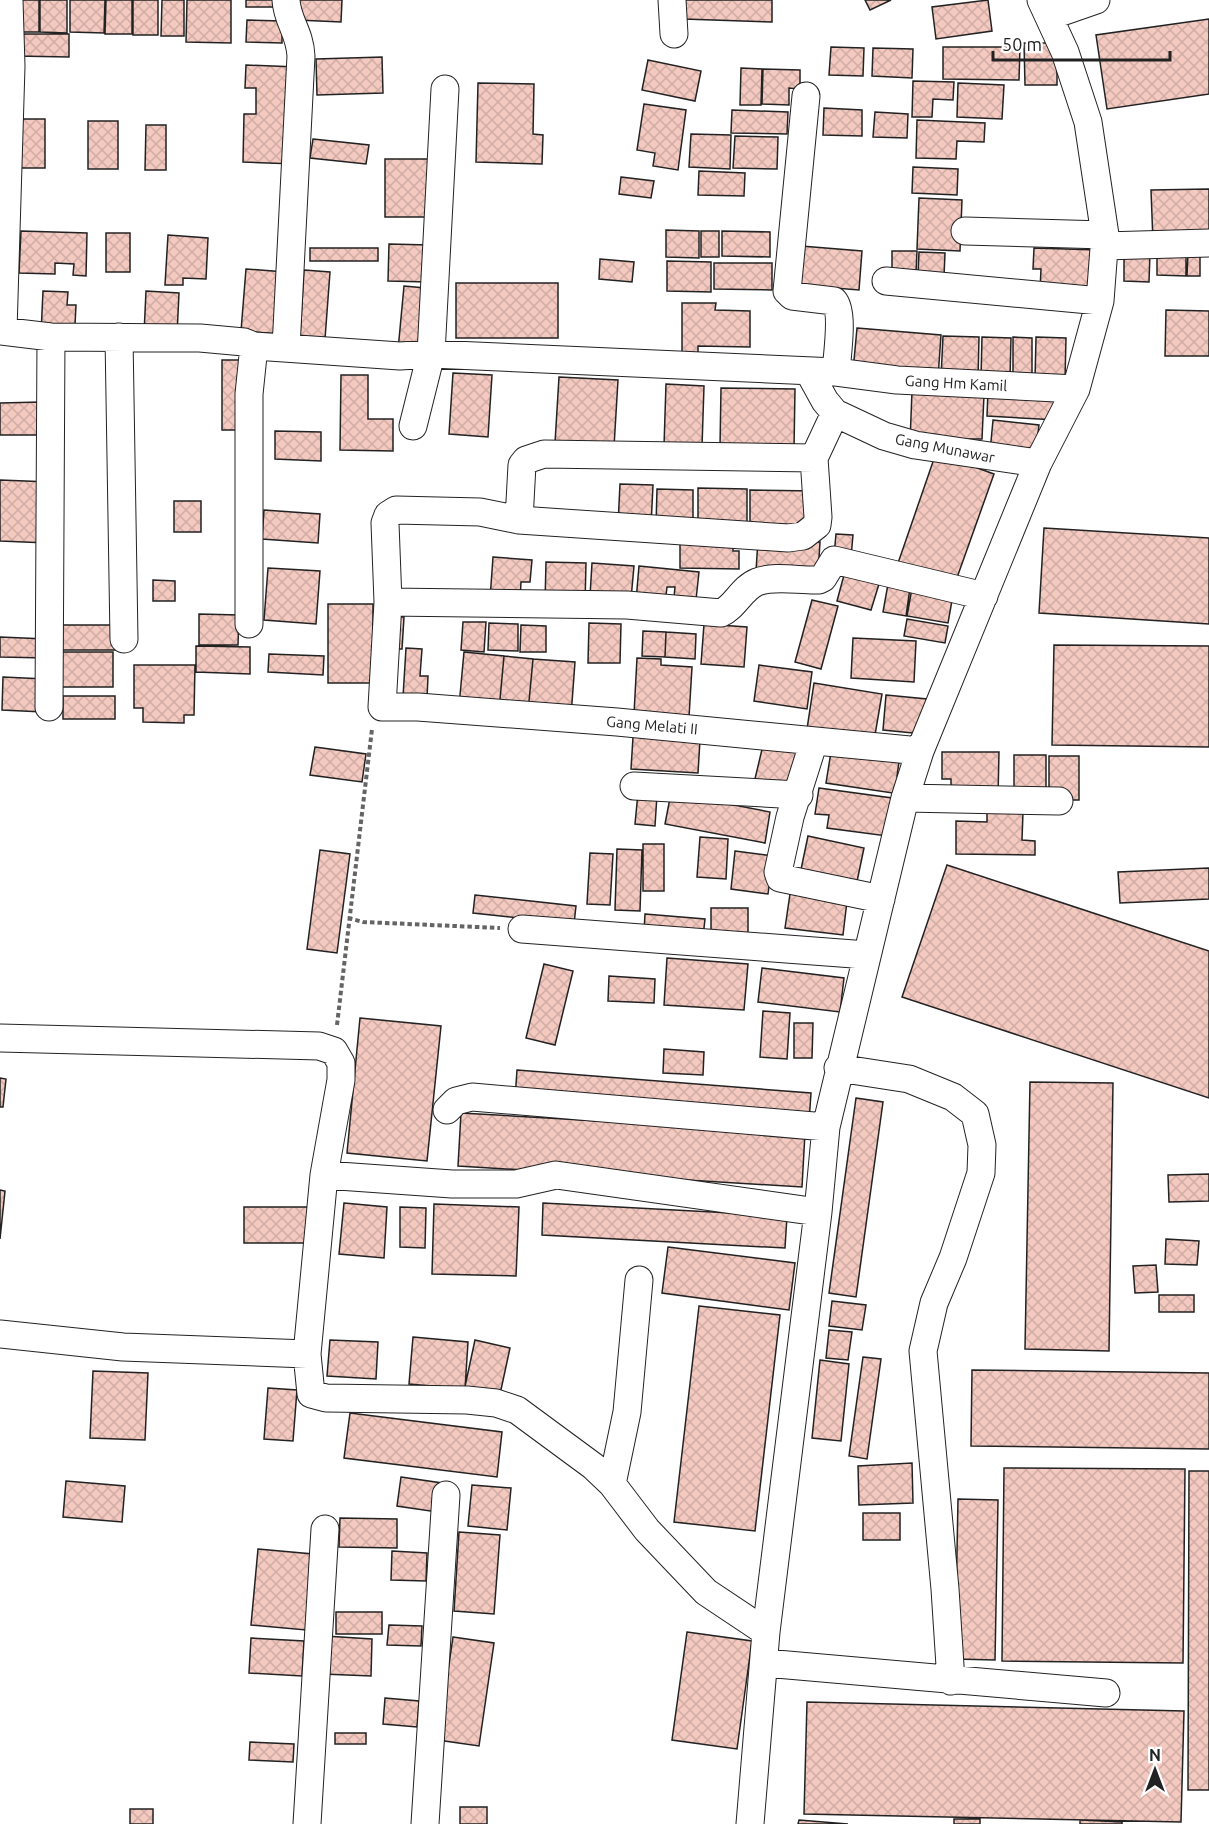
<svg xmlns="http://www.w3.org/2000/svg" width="1209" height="1824" font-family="Ubuntu,sans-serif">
  <defs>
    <pattern id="building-cross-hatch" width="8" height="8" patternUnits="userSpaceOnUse" patternTransform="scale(1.5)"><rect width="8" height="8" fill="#f3c9c0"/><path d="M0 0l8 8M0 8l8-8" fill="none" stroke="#d0aca5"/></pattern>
  </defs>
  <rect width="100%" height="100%" fill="#fff"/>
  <path fill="url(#building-cross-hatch)" stroke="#222" stroke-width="1.5" d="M15,0H39V32H15Z
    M40,0H67V33L40,32Z
    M70,0H105L104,33L70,32Z
    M106,0H132V34H105Z
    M133,0H158V35H133Z
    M162,0H184V36H161Z
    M187,0H231V43L186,42Z
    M246,0H282V7H246Z
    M298,0H342L341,22L297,20Z
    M684,0H772V22L684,19Z
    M865,0H891L870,10Z
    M988,0L992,31L936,39L932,7Z
    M1209,19V94L1107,109L1096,35Z
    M247,20L282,21V43L246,42Z
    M15,34H69V57L15,56Z
    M1024,43H1057V85H1025Z
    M831,47L864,48L863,76L829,75Z
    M943,47H1020L1019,80L943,79Z
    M873,48L913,49L912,78L872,76Z
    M382,57L383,93L317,95L316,59Z
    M648,60L701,71L695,101L642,90Z
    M246,65L297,67L295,164L243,162L244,114H256V88H245Z
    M741,68L762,69L761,105H740Z
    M763,69L800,70V89L789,88V105L762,104Z
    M913,81L954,82L953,100L933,99L932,117H912Z
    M478,83L534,84L533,134L543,135L542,164L476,162Z
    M958,83L1004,85L1002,119L957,117Z
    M644,104L686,110L678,170L653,166L655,153L637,150Z
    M824,108L862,110V136L823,135Z
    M732,110L788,112L787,134L731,133Z
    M875,112L908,114L907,138L873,137Z
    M16,119H45V168H15Z
    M917,120L985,123L984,142L957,141L956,159L916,158Z
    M88,121H118V169H88Z
    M146,125H166V170H145Z
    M691,134L731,135L730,169L689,167Z
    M735,136L778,137L777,169L733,168Z
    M313,139L369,145L366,164L310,158Z
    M385,159H428V217H385Z
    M913,167L958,169L957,195L912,193Z
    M699,171L745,173L744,196L698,195Z
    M621,177L654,181L651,198L619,194Z
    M1209,189V241L1153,242L1151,190Z
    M919,198L962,200L960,251L917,249Z
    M666,230L699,231V258L666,257Z
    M21,231L87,233L86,276L73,275L74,264L55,263V274L19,273Z
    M701,231H719V257H701Z
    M722,231L770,232V257L722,256Z
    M106,233H130V272H106Z
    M168,235L208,238L206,279L183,278V285H165Z
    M389,244L429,245L428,282L388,281Z
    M801,246L862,251L859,290L798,285Z
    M310,248H378V261H310Z
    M1034,248L1098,250L1096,292L1040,290L1041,269H1033Z
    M892,251H917L916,273L892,272Z
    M919,252L945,253L944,276L918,275Z
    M1124,252L1150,253L1149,282L1124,281Z
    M1157,253L1186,254V276L1157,275Z
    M1188,253H1200V276H1187Z
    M600,259L634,262L632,282L599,279Z
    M667,261L711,262V292L667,291Z
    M714,263H772V290L714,289Z
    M246,269L285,272L280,334L241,331Z
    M304,270L330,272L325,339L300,337Z
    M456,283H558V338H456Z
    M404,286L425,288L419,352L398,350Z
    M43,291L68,292L67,305H76L75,325L41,334Z
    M146,291L179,293L177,335L144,334Z
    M682,303H716L715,310L750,311V347L698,346V365H682Z
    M1166,310L1209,311V356H1165Z
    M857,328L941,335L938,378L853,371Z
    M943,336L979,337L978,379L941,378Z
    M982,337L1011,338L1010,378H981Z
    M1013,337L1032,338V378H1013Z
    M1036,337L1066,338L1065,380H1035Z
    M222,360H244V430H222Z
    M453,373L492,375L488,437L449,434Z
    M341,375H368V419H393V451L340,450Z
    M559,377L618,380L614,447L555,443Z
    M666,384L704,386L702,447L664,446Z
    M721,388L795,389L794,449L720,447Z
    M912,391L984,395L982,439H969V443L939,442V435L930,434L910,442Z
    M988,391L1058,394L1057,420L987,416Z
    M41,402V435H0V403Z
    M993,420L1039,425L1035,457L990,452Z
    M275,431L321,432V461L275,459Z
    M936,453L994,474L954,586L897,566Z
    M0,480L50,482L47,543L0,541Z
    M620,484L653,485L651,526L618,525Z
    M698,488L747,489V529L698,528Z
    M657,489L693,490V527L656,526Z
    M750,490L816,491L815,525L750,524Z
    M174,501H201V532H174Z
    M264,510L320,514L318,543L262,539Z
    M1044,528L1209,538V624L1039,613Z
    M836,534L853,535L851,557L834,556Z
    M680,537L733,538V551H739V569L680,568Z
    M758,540L820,542L818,574L756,571Z
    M493,557L532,560L530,582H521L520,601L490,599Z
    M546,562L586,563L585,604L545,603Z
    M592,563L634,566L631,599L590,596Z
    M639,566L699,572L695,609L673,607L675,587H667L665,604L636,601Z
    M268,568L320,571L316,624L264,620Z
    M844,575L879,584L871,610L837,601Z
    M153,580L175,581V601H153Z
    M888,584L910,588L906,616L883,612Z
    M912,588L953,595L948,623L907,616Z
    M812,600L838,606L821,669L795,662Z
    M328,604H373V683H328Z
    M199,614L239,615L238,645H199Z
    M388,616L404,617L402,649H387Z
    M907,619L948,626L945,643L904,636Z
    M463,622H486L484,652L461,650Z
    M489,623L518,624V651L488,650Z
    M589,623L621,624L620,663H588Z
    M704,624L747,627L744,667L701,664Z
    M59,625H117V650H59Z
    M521,625L546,626V652H520Z
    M643,631L666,632L665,657L642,656Z
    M666,632L696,634L695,659L665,657Z
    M0,637L46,639V658L0,657Z
    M853,638L916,641L914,682L851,678Z
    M1054,645L1209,646V747L1052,745Z
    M196,646L250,647V674L196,672Z
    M406,648L422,649L420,676H428L427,698L403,697Z
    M62,652H113V687H62Z
    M464,652L504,656L499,710L459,706Z
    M269,654L324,656L323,675L268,672Z
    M504,656L533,659L528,712L499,710Z
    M637,658L661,659V665L692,667L689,717L634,714Z
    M533,659L575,662L571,716L528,712Z
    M134,665H195L194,715H184V723L143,722V708H134Z
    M759,665L812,672L807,709L754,701Z
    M3,677L45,679L43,712L2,710Z
    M814,683L882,694L874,741L807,729Z
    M886,695L927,699L923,734L883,730Z
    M63,696H115V719H63Z
    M633,737L700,740L698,773L631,769Z
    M764,741L803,750L792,792L754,783Z
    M315,747L366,754L362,782L310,775Z
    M831,752L899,762L897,776L908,777L906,795L826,783Z
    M942,752H999L998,797L951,787V779H942Z
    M1014,755H1046V799H1014Z
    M1049,756H1079V800H1049Z
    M819,788L892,798L887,836L827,828L829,815L815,814Z
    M638,793L657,795L655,826L635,824Z
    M671,793L770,812L765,843L665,824Z
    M987,812H1023L1022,840L1035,841V855L956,854V821L987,822Z
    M808,836L864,848L855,891L799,879Z
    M700,837L728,839L726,879L697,877Z
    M643,844H664V891H643Z
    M617,849L642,850L640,911L615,910Z
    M320,850L350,854L337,953L307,949Z
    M735,851L773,856L768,894L731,889Z
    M590,853L613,854L610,905L587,904Z
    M947,865L1209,951V1098L902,997Z
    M1209,868V899L1120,903L1118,872Z
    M790,894L847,901L843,935L785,928Z
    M475,895L576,906L574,924L473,913Z
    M711,908H748V938L711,937Z
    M645,914L705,919L703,937L644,932Z
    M667,958L748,964L744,1010L664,1005Z
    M544,964L573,971L555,1045L526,1038Z
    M762,968L844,978L840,1012L758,1002Z
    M609,976L655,979L654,1003L608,1001Z
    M763,1011L790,1013L787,1059L760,1057Z
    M360,1018L441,1026L427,1161L347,1153Z
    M794,1023H813L812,1058H794Z
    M664,1049L704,1052L703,1075L663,1073Z
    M517,1070L811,1093L809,1122L515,1099Z
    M0,1078L6,1079L3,1107H0Z
    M1030,1082L1113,1083L1109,1351L1025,1349Z
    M856,1098L883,1102L856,1297L829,1293Z
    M461,1113L805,1133L802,1187L458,1166Z
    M1209,1174V1201L1169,1202L1168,1175Z
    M0,1190L5,1191L0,1239Z
    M344,1203L387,1207L384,1258L339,1254Z
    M543,1203L787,1216L785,1248L542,1235Z
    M434,1204L519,1207L516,1276L432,1274Z
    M244,1207H310V1243H244Z
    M400,1207L426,1208L425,1248L400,1247Z
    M1166,1239L1199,1241L1197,1265L1165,1264Z
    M668,1247L795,1263L789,1310L662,1293Z
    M1156,1265L1158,1292L1135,1293L1133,1266Z
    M1159,1295H1194V1312H1159Z
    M832,1301L866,1305L862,1330L829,1326Z
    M699,1306L780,1315L755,1531L674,1522Z
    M829,1330L852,1332L848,1360L826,1358Z
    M413,1337L468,1342L465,1389L409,1384Z
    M330,1340L378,1342L376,1379L327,1376Z
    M475,1340L510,1348L499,1399L464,1391Z
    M863,1357L881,1359L867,1459L849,1456Z
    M820,1360L849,1364L841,1441L812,1438Z
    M972,1370L1209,1373V1449L971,1446Z
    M93,1371L148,1373L145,1440L90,1438Z
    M268,1388L297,1390L293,1441L264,1439Z
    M350,1413L502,1432L497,1477L344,1458Z
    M912,1463L913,1503L859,1505L858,1466Z
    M1004,1468L1185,1469L1183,1663L1002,1661Z
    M1189,1471H1209V1790H1188Z
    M401,1477L442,1483L437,1512L397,1506Z
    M66,1481L125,1486L122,1522L63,1517Z
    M472,1485L511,1488L507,1530L468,1526Z
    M958,1499L998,1500L995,1660L955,1659Z
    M863,1513H900V1540H863Z
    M340,1518L397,1519V1548L339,1547Z
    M459,1532L500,1535L494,1614L454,1611Z
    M258,1549L313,1554L306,1630L251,1625Z
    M392,1551L427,1553L426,1581L391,1580Z
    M336,1612H382V1634H336Z
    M389,1625L422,1626L421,1646L387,1645Z
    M687,1632L752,1641L737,1749L672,1740Z
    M325,1636L372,1639L371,1676L323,1674Z
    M453,1637L494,1643L479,1746L438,1740Z
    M251,1638L304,1641L302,1676L249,1673Z
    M385,1698L419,1701L417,1727L383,1724Z
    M807,1702L1184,1711L1181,1822L804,1814Z
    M335,1733H366V1744H335Z
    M250,1742L294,1744L293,1762L249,1760Z
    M460,1807H487V1824H460Z
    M130,1809H153V1824H130Z
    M954,1819H980V1824H954Z
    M799,1820L848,1824H798Z
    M1080,1820L1122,1822V1824H1080Z"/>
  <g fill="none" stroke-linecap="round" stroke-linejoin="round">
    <defs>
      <path id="minor" d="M672,0L674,34
        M1050,16L1096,0
        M806,96L787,291L792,296L834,301C844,312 837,356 836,372
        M965,231L1105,235
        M1104,246L1209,243
        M886,281L1100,301
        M0,331L51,337L200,338L244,342L254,346L400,356L431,354L836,372L897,380L1076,389
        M3,331L11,66L9,0
        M119,337L124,639
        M286,348L301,56C300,32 287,21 286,0
        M809,372L825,401L835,413L884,436L915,445L1038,463
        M835,413L814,458L544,454L526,460L522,465L519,520L480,512L396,510L388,515L385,523L388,602L382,707H418L617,722L920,751
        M413,426L431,354L445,89
        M519,520L788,538L803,536L817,525L818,517L814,458
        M388,602L627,605L721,613C735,607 742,588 757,582C775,575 800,581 819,580L823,578L834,560L984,596
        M249,624V394L254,346
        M49,707L51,337
        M814,741L790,817L778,872L780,878L881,899
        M634,786L799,795
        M905,798L1059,801
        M522,929L867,955
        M0,1038L319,1046L334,1051L341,1063V1080L324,1175
        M838,1068L909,1079L953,1097L975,1114L982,1145L981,1173L953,1258L934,1303L923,1351L945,1589L951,1681
        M447,1110L456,1101L472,1097L826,1127
        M0,1334L123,1347L307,1354
        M612,1484L627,1412L639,1280
        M766,1632L706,1592L647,1530L612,1484L593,1466L517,1410L496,1403L467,1400L326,1398L311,1394L307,1354L324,1175L452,1184H516L556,1175L818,1212
        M765,1663L1106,1693
        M307,1824L325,1529
        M425,1824L446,1495
        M750,1824L766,1632L818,1212L826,1127L905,798L920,751L1038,463L1076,389L1100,301L1105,235L1088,122L1065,52L1041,0"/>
    </defs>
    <use href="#minor" stroke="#222" stroke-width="29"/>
    <path stroke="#646464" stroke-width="4" stroke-dasharray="4.5 3" stroke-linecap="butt" d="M348,918L363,922L500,928
      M337,1025L372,729"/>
    <use href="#minor" stroke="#fff" stroke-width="27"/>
  </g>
  <g text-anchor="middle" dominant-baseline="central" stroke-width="4.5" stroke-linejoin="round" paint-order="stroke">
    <g font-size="15" fill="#222" stroke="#fff">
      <text transform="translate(956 383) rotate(3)">Gang Hm Kamil</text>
      <text transform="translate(945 448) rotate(11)">Gang Munawar</text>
      <text transform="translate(652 725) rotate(5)">Gang Melati II</text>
    </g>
  </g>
  <g transform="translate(1155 1770)" stroke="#ffffff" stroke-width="4.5" paint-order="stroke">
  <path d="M0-4.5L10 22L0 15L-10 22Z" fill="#222222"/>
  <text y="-9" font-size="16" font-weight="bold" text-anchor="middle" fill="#222222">N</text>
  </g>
  <path d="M993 51v9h177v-9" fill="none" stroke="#222222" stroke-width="3"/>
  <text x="1002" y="51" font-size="18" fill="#222222" stroke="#ffffff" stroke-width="4.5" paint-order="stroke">50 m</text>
</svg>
